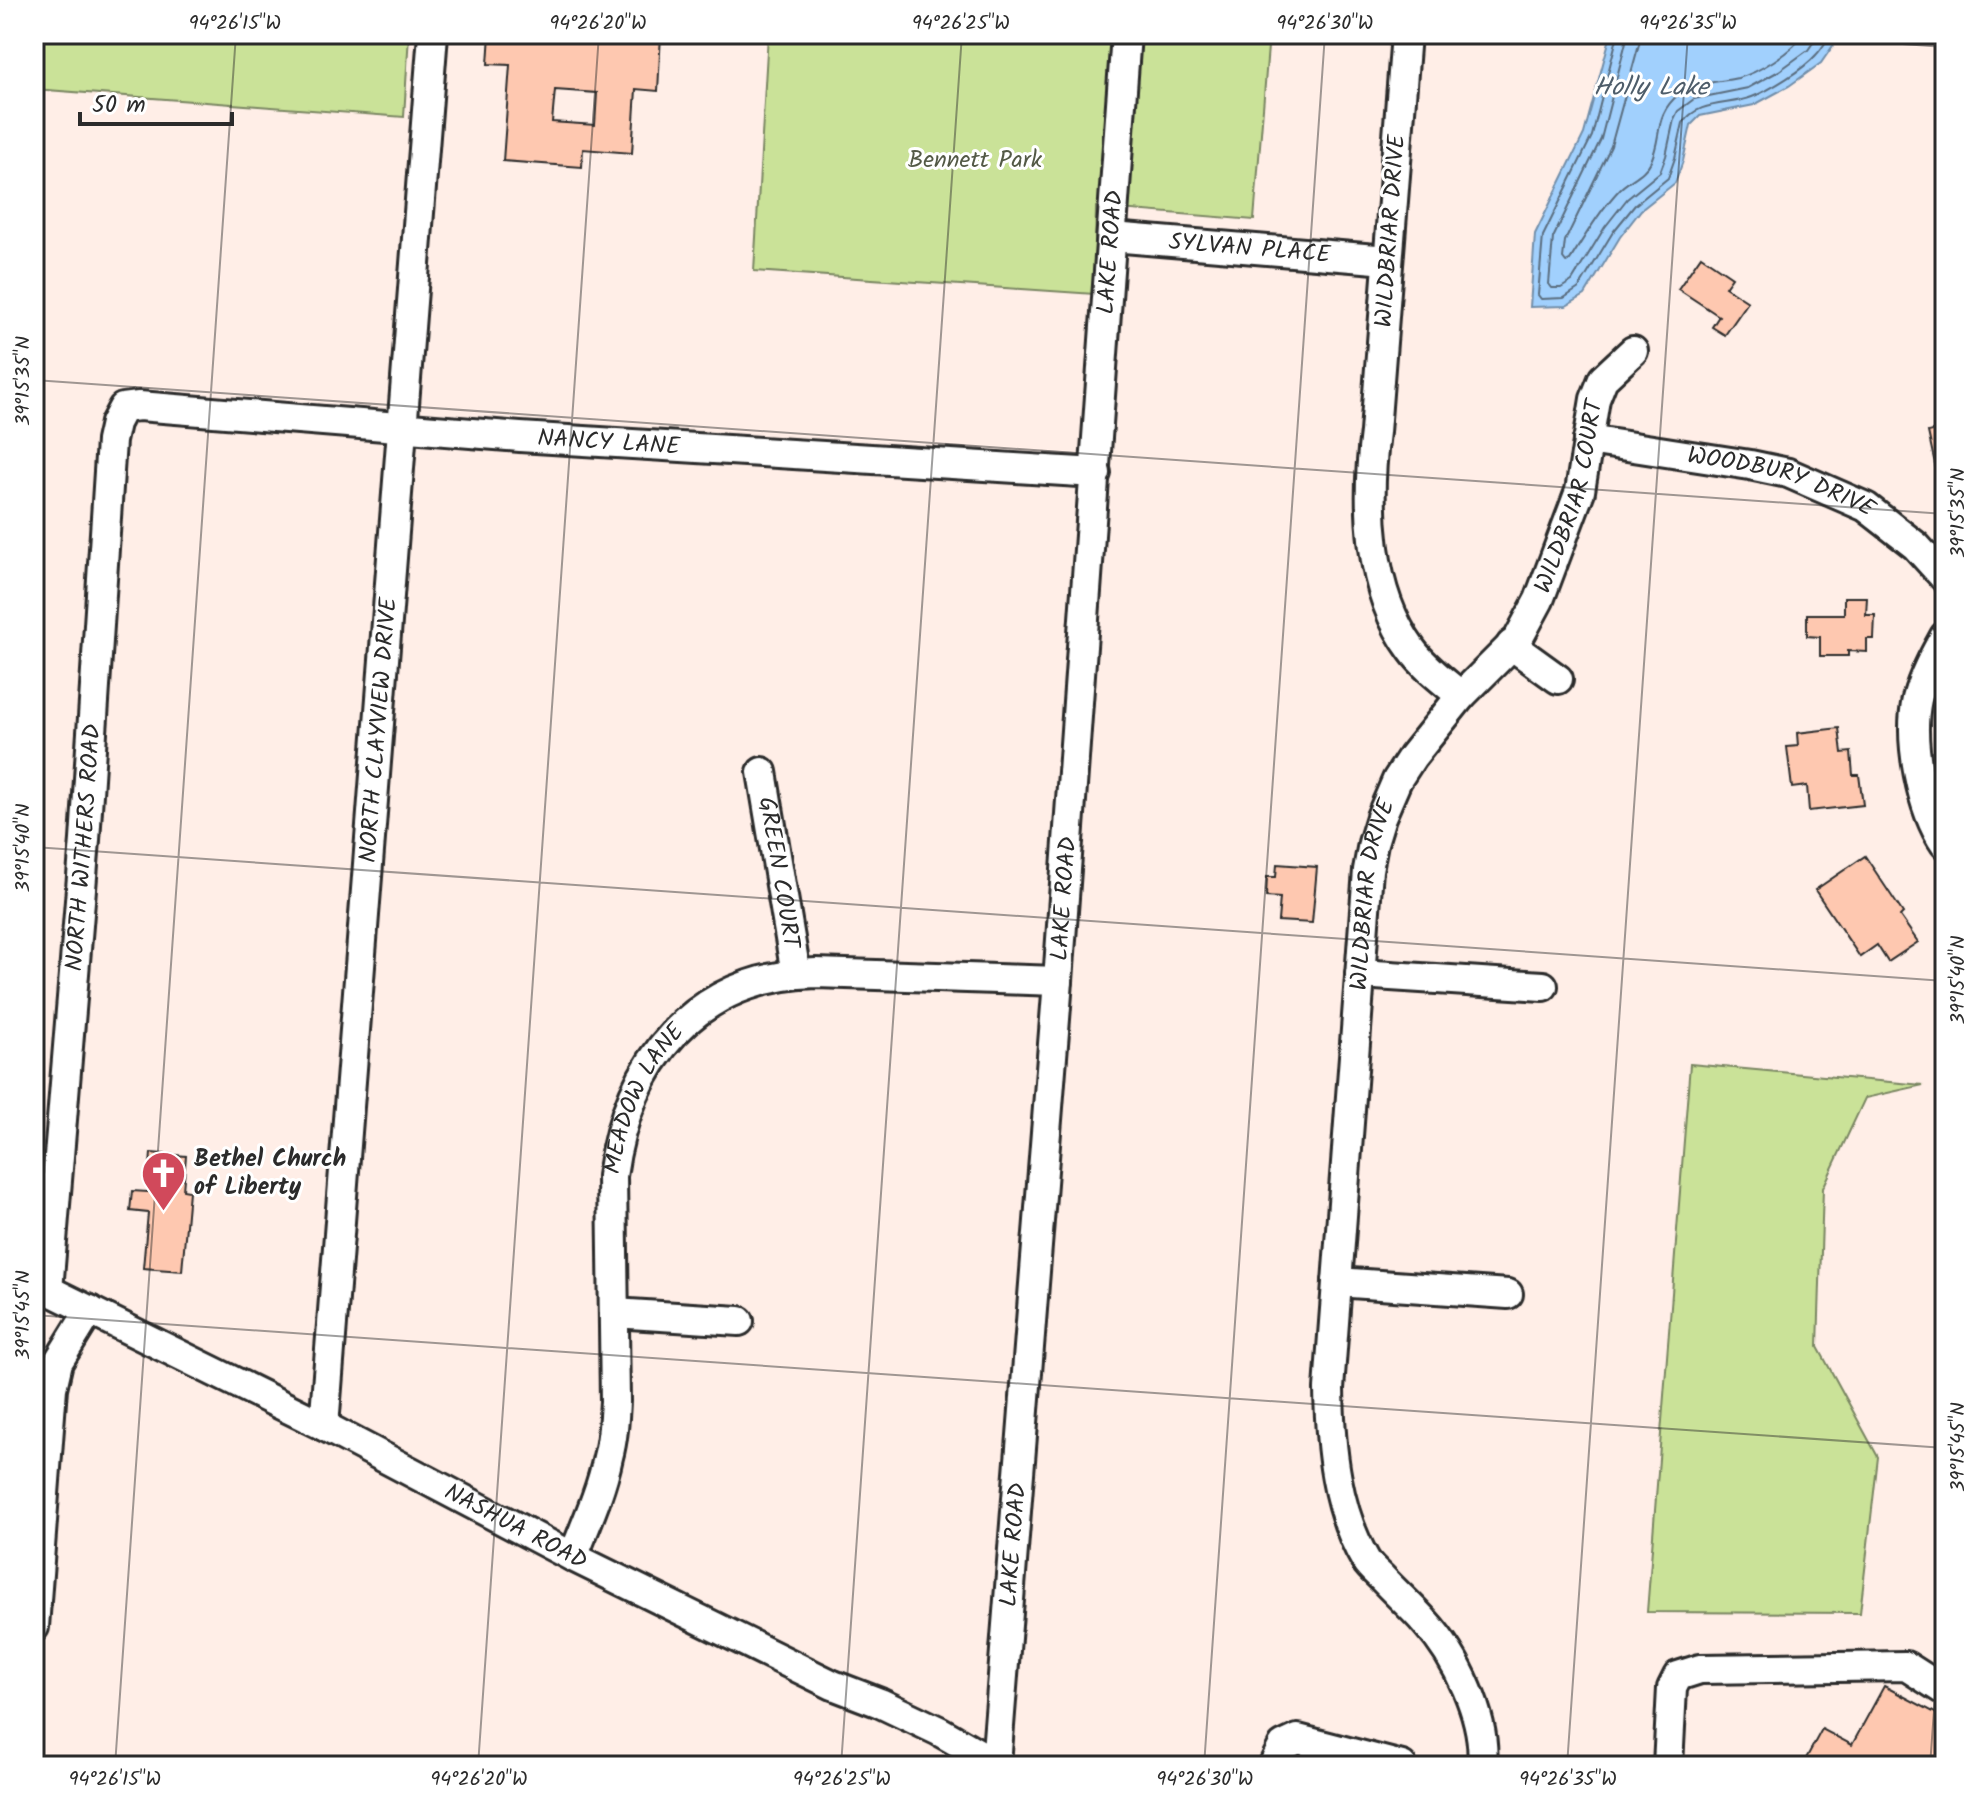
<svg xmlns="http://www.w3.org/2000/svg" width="1979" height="1800" font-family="Kalam,sans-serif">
  <rect width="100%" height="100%" fill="#ffeee7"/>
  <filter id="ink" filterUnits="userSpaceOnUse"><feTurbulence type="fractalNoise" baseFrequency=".0125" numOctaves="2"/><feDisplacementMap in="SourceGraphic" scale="16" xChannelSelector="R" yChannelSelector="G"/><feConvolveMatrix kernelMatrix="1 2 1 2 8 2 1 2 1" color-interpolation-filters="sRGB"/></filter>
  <g filter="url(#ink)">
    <path fill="#cae298" stroke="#7a8662" stroke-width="2" d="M34,34H409L404,117L34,89Z
      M768,34H1269L1254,220L1096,207L1094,294L754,271Z
      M1690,1064L1923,1085L1865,1098L1823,1188L1818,1347L1878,1457L1860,1613L1647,1612Z"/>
    <path fill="#a1d0fd" stroke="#728ea9" stroke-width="2" d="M1611,34H1841L1821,63L1789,86L1754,105L1700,116L1691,125L1683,161L1675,183L1641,210L1620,237L1585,295L1566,306L1530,307L1535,234L1584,134Z"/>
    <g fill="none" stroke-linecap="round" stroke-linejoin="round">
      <path stroke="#5a6d7f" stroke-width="2" d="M1618,34L1592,136L1543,236L1538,295L1541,299L1564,298L1579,288L1613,232L1635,205L1668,178L1675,158L1683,123C1698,100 1729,106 1752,97C1770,90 1804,69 1816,55C1822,49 1826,41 1831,34
        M1628,34L1601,139L1553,238L1549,284L1552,288H1561L1572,281L1605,227L1627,199L1660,172L1666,156L1674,119L1678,111L1694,99L1748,88L1779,71L1808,50L1819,34
        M1640,34L1639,44L1611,146L1565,241L1563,258L1566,262L1570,260C1585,236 1600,210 1620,189C1629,180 1646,173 1651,161C1663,134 1653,116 1679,94C1695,82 1720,82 1738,78C1758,73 1793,51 1804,34"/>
    </g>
    <path fill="#fec8b0" stroke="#2b2b2b" stroke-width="2" fill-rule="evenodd" d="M490,34H661L658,91L636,89L632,153L583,149L582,167L503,161L510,65L488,64ZM555,90L597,93L595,125L552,122Z
      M1701,256L1732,277L1725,287L1748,302L1725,335L1712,327L1719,316L1678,289Z
      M1945,428V477L1938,478L1928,432Z
      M1844,597H1867L1866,615H1875L1874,639H1867V652L1848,651V656H1820V637L1807,636V614H1844Z
      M1839,728L1842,753L1851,752L1853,775H1859L1863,805L1809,811L1807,786L1792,788L1787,747L1798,746L1797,733Z
      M1865,856L1903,913L1900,916L1918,942L1888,962L1877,945L1860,957L1815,890Z
      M1277,864L1317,867L1312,923L1278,921L1280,898L1266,897L1267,877H1276Z
      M151,1153L186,1156L183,1190L189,1191L182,1271L143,1268L148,1213L130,1211L132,1191L148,1192Z
      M1884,1686L1945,1718V1766H1802L1822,1729L1852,1745Z"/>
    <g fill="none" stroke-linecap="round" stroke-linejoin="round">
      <defs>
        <g id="minor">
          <path d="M1406,34L1375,432C1366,502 1368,591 1412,650C1425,668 1445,682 1461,696"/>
          <path id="s1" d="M1112,237L1388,260"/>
          <path id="s2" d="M1588,440L1750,465L1788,473L1866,507L1916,546L1945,578"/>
          <path d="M1945,636C1934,656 1923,676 1917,699C1908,740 1921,809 1945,844"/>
          <path d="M1511,645L1558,679"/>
          <path id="s3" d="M762,772L796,974"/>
          <path d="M1360,974L1543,986"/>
          <path d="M1337,1282L1508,1294"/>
          <path id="s4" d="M34,1283L324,1426L573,1557L833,1685L880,1703L939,1731L1000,1766"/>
          <path id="s5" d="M48,1290L85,840L111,441L115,423L123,408L139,406L520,437L1096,473"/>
          <path d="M614,1313L739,1321"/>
          <path id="s6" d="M324,1426L433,34"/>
          <path id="s7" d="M573,1557C586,1524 601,1491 608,1457C613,1439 614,1420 615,1401L612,1176C628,1061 694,977 816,973L1058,981"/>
          <path d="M34,1627L52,1388L58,1362L90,1310"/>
          <path id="s8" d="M996,1764L1058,981L1126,34"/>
          <path d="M1273,1766L1283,1746L1298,1739L1402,1766"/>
          <path id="s9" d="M1482,1766C1487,1718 1456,1656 1425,1622C1412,1607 1396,1593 1382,1578C1377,1573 1370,1567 1366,1561C1336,1510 1330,1447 1329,1389L1368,870L1373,843L1381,817L1397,780L1412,757L1461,696L1518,639L1539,600L1580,491L1595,399L1603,379L1633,351"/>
          <path d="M1668,1766L1672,1688L1678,1676L1700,1669L1906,1666L1945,1691"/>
        </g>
      </defs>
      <use href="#minor" stroke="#2b2b2b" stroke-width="34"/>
      <use href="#minor" stroke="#fff" stroke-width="28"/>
    </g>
  </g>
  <path fill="none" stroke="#2b2b2b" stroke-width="2" stroke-opacity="0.45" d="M1762,34L1945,47M34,380L1945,514M34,847L1945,981M34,1315L1945,1448M115,1766L236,34M478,1766L599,34M841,1766L962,34M1204,1766L1325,34M1567,1766L1688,34M1930,1766L1945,1557"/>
  <defs>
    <symbol id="church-pin" viewBox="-11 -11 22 30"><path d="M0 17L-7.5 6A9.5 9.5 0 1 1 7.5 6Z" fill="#d1495b" stroke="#fff"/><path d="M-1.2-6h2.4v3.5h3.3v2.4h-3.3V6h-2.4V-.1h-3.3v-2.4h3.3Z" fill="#fff"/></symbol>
  </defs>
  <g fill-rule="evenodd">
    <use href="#church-pin" x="138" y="1148" width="51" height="69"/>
  </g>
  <g text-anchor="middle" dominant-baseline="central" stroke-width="6" stroke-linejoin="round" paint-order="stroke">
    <g font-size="24" fill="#535946" stroke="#fff">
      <text x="975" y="160">Bennett Park</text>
    </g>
    <g font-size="24" fill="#2b2b2b" stroke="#fff">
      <text transform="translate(1391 231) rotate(-86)">WILDBRIAR DRIVE</text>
      <text stroke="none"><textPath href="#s1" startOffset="138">SYLVAN PLACE</textPath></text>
      <text stroke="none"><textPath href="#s8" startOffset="1516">LAKE ROAD</textPath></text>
      <text stroke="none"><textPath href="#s5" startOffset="1374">NANCY LANE</textPath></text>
      <text stroke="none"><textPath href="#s2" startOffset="198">WOODBURY DRIVE</textPath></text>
      <text stroke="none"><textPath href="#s9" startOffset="1376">WILDBRIAR COURT</textPath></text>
      <text stroke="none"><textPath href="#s6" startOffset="698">NORTH CLAYVIEW DRIVE</textPath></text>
      <text stroke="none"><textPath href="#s5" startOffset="444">NORTH WITHERS ROAD</textPath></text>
      <text stroke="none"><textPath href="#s3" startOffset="102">GREEN COURT</textPath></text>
      <text stroke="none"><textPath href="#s9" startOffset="918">WILDBRIAR DRIVE</textPath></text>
      <text stroke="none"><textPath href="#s8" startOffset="868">LAKE ROAD</textPath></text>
      <text stroke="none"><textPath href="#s7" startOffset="472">MEADOW LANE</textPath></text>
      <text stroke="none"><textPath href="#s4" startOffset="540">NASHUA ROAD</textPath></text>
      <text stroke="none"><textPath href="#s8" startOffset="220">LAKE ROAD</textPath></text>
    </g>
    <g font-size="24" font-weight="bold" fill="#2b2b2b" stroke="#fff" text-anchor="start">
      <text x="194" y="1159">Bethel Church<tspan x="194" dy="28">of Liberty</tspan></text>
    </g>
    <g font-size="26" font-style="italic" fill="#4e5d6a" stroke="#fff">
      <text x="1651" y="88">Holly Lake</text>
    </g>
  </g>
  <rect width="1979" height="1800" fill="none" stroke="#fff" stroke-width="88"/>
  <path d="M80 112v12h152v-12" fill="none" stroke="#2b2b2b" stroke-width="4"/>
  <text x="92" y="112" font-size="24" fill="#2b2b2b" stroke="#ffffff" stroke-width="6" paint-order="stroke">50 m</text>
  <rect x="44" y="44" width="1891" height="1712" fill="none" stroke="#2b2b2b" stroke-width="3"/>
  <g font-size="20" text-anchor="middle" fill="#2b2b2b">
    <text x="235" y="29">94°26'15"W</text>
    <text x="598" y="29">94°26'20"W</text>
    <text x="961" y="29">94°26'25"W</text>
    <text x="1325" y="29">94°26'30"W</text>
    <text x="1688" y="29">94°26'35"W</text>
    <text transform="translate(22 381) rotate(-90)" y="7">39°15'35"N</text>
    <text transform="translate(1957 513) rotate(-90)" y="7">39°15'35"N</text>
    <text transform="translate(22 848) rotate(-90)" y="7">39°15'40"N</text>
    <text transform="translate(1957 980) rotate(-90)" y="7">39°15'40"N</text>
    <text transform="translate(22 1315) rotate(-90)" y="7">39°15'45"N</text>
    <text transform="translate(1957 1447) rotate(-90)" y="7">39°15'45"N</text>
    <text x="115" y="1785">94°26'15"W</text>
    <text x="479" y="1785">94°26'20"W</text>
    <text x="842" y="1785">94°26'25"W</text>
    <text x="1205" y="1785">94°26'30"W</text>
    <text x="1568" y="1785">94°26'35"W</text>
  </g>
</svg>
